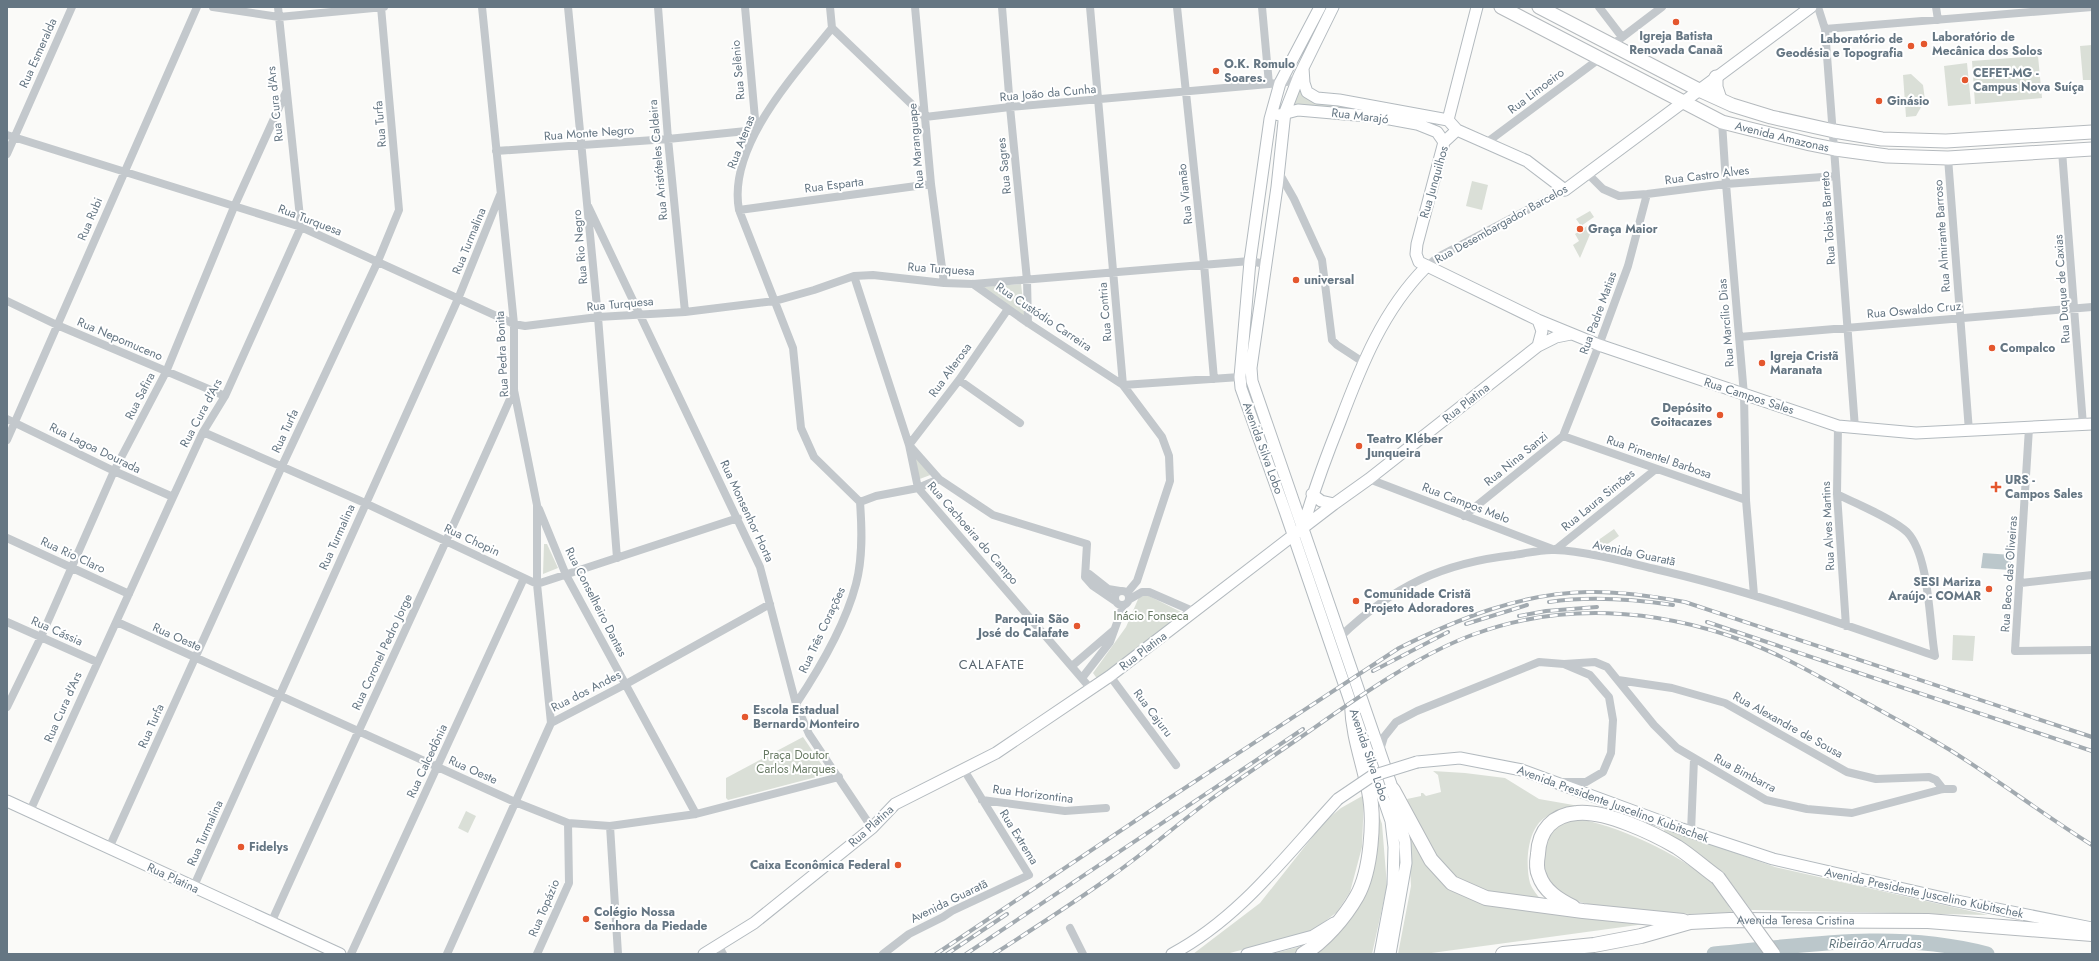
<svg xmlns="http://www.w3.org/2000/svg" width="2099" height="961" font-family="Jost,sans-serif">
  <rect width="100%" height="100%" fill="#fafaf8"/>
  <path fill="#dadfd7" d="M2092,45V80H2083L2080,46Z
    M2038,56L2042,98L1975,104L1972,61Z
    M1967,63L1971,104L1948,106L1944,66Z
    M1911,74L1923,85L1925,100L1916,116L1906,117L1903,75Z
    M1301,86L1350,109L1293,107Z
    M1472,181L1488,185L1482,210L1466,206Z
    M1590,211L1594,217L1581,226L1576,219Z
    M1587,226L1591,232L1580,258L1573,245L1579,241L1575,234Z
    M1021,284L1025,318L982,287Z
    M911,450L933,474L917,480Z
    M1614,529L1619,536L1602,548L1597,541Z
    M544,544H547L558,568L543,574Z
    M1147,595L1183,613L1098,680L1093,673L1126,627L1139,597Z
    M1953,635L1975,636L1973,661L1952,660Z
    M803,737L826,771L824,775L728,800L726,798V778Z
    M1433,771L1465,773L1505,778L1539,799L1585,807C1571,808 1558,810 1546,817C1527,828 1525,864 1530,883C1532,889 1538,896 1542,901C1524,899 1504,900 1487,895C1438,882 1424,842 1407,799L1421,796V793H1423L1426,796L1441,792L1438,775Z
    M1364,795L1362,847L1350,892L1337,912L1311,932L1226,954H1193L1260,903L1325,821L1341,808Z
    M1377,809L1382,824L1387,886L1372,954H1314L1346,920Z
    M466,811L476,816L468,833L458,828Z
    M1573,818C1615,824 1680,854 1711,882C1720,890 1726,903 1733,913L1689,914L1596,906L1557,896L1544,879L1543,839L1553,825Z
    M1408,828L1426,866L1449,888L1645,924L1424,954H1398L1411,886Z
    M1665,828L1775,867L1988,915L1751,910L1723,872L1666,837L1663,834Z
    M1310,944L1294,954H1272Z"/>
  <path fill="#bbc7cb" d="M1983,553L2012,555L2010,570L1981,568Z"/>
  <g fill="none" stroke-linecap="round" stroke-linejoin="round">
    <path stroke="#bbc7cb" stroke-width="15" d="M1714,954C1807,945 1895,930 1987,954"/>
    <defs>
      <path id="secondary" d="M1320,7L1280,83L1270,119L1250,261L1240,377L1241,388L1285,511L1391,821L1394,847L1393,885L1380,954
        M1333,7L1299,76L1285,112L1277,187L1251,368L1252,381L1393,790L1405,842L1406,863L1390,954
        M1477,7L1448,120L1457,130L1527,161L1565,190L1811,7
        M1303,68L1304,83L1307,92L1317,98L1339,100L1448,120
        M1279,115L1298,110L1379,117L1417,124L1437,132L1444,142
        M1457,130L1444,142L1417,244L1416,254L1419,262L1538,320L1599,345L1838,426L1916,433L2092,424
        M1538,346L1542,331L1538,320
        M1312,494L1321,501L1334,504
        M1303,528C1313,492 1326,457 1340,422C1361,366 1383,310 1426,267
        M1417,762L1460,758L1522,770L1682,829L1773,859L1952,900L2092,928
        M7,801L340,954
        M704,954L754,923L872,828L895,804L996,753L1110,676L1334,504L1369,479L1538,346L1556,337L1571,334
        M1172,954C1240,918 1287,854 1338,799
        M1247,954L1313,936L1334,923"/>
      <g id="primary">
        <path id="s1" d="M1501,7L1722,122L1810,144L1835,149L1887,156L1948,158L2092,149"/>
        <path d="M1539,7L1699,90L1732,105L1771,117L1834,131L1882,139L1946,141L2092,132"/>
        <path d="M1716,77V87L1720,99"/>
      </g>
      <g id="highway">
        <path d="M1393,790L1431,860L1452,883L1486,898L1583,911L1683,921"/>
        <path d="M1573,907C1559,900 1544,891 1539,875C1536,869 1537,860 1538,854C1539,830 1553,815 1577,813C1605,810 1653,833 1677,847C1691,856 1704,868 1718,878"/>
        <path d="M1303,954C1324,942 1345,917 1357,896C1371,871 1375,820 1369,791C1363,761 1353,736 1352,705"/>
        <path id="s2" d="M1503,954L1594,945L1641,936L1690,922L1730,920L1928,921L2092,934"/>
      </g>
    </defs>
    <use href="#secondary" stroke="#b3babf" stroke-width="13"/>
    <use href="#primary" stroke="#b5babe" stroke-width="15"/>
    <use href="#highway" stroke="#b4b9bd" stroke-width="16"/>
    <path stroke="#c3c8cc" stroke-width="8" d="M213,7L279,17L384,7
      M482,7L514,324V390L537,505V584L551,723
      M568,7L598,317L617,558
      M658,7L668,139L685,312
      M915,7L931,184L944,283
      M1002,7L1010,107L1027,280L1028,323
      M1090,7L1123,385L1162,437L1169,456L1170,481L1137,581L1127,593
      M1177,7L1204,264L1214,379
      M1262,7L1269,84
      M1599,7L1622,37
      M1818,7L1825,29L1855,428
      M1936,7L1938,20
      M832,28L925,117L1010,107L1280,83L1292,81L1299,76
      M1825,29L2092,7
      M1612,45L1662,7
      M1722,122L1726,184L1744,395L1746,500L1754,595
      M7,135L301,227L514,324L525,326L598,317L685,312L775,301L814,290L854,276L873,275L944,283L973,284L1250,261L1265,264
      M1486,143L1599,59
      M496,151L668,139L756,130L745,7
      M2062,151L2083,425
      M7,154L72,7
      M1948,158L1969,431
      M1278,171L1294,199L1322,260L1332,340L1337,345L1363,362
      M1588,174L1603,189L1619,196L1647,194L1726,184L1836,176
      M588,206L760,567L796,704L809,734L872,828
      M739,210L931,184
      M1426,267L1438,257L1565,190
      M854,276L909,445L918,488L1091,689
      M973,284L1028,323L1123,385L1240,377
      M7,301L57,325L225,396
      M1739,337L2092,307
      M959,380L1020,423
      M7,419L114,471L173,497
      M1838,426L1837,494L1846,626
      M2029,428L2015,651L2092,650
      M203,432L365,503L537,584L738,518
      M1563,436L1746,500
      M7,440L197,7
      M939,479L909,445L959,380L1008,309
      M1369,479L1555,550L1656,469
      M860,502L876,496L918,488L939,479L993,515L1087,544L1085,577L1093,586L1115,601
      M539,509L566,575L696,814
      M1464,516L1563,436L1599,345L1628,266L1647,194
      M7,538L129,594
      M1089,574L1108,589L1120,591
      M2021,583L2092,575
      M1115 598a7 7 0 1 1 14 0a7 7 0 1 1-14 0Z
      M1130,599L1142,592H1149L1195,612
      M7,622L97,662
      M117,622L515,802L568,823L610,826L696,814L839,777
      M1340,637C1393,586 1442,563 1514,555C1528,553 1542,549 1555,550C1586,551 1626,562 1655,569C1751,591 1843,624 1935,656C1929,624 1930,556 1907,532C1892,518 1856,504 1837,494
      M1564,664L1595,662L1607,667L1654,725L1677,748L1766,800L1807,809L1852,813L1943,789H1953
      M1072,666L1114,630
      M1110,676L1176,765
      M1082,678L1110,642L1123,606
      M1618,680L1672,688L1725,703L1847,772L1876,779L1929,777L1936,780L1943,789
      M796,704C820,668 845,626 856,584C863,558 862,529 860,502L814,457L801,428L793,348L739,210C727,146 795,74 832,28L830,7
      M7,707L41,637L114,471L166,372L234,207L286,92
      M1380,750L1384,737L1396,722L1417,711L1539,662L1564,664L1590,675L1609,697L1613,720L1611,753L1603,772L1586,782H1559
      M982,800L1065,811L1106,808
      M30,811L173,497L203,432L225,396L301,227L278,7
      M610,826L618,954
      M1691,832L1694,759
      M109,848L282,466L378,261L399,210L381,7
      M193,888L458,299L500,195
      M271,923C351,745 435,569 514,390
      M1070,928L1083,954
      M718,945L723,954
      M351,954L524,578
      M447,954L551,723L626,684L770,604
      M537,954L569,883L568,823
      M883,954L909,934L943,917L952,911L1029,875L964,770"/>
    <use href="#secondary" stroke="#fff" stroke-width="11"/>
    <use href="#primary" stroke="#fff" stroke-width="13"/>
    <use href="#highway" stroke="#fff" stroke-width="14"/>
    <defs>
      <path id="rail" d="M1549,602C1590,596 1632,599 1673,605
        M1519,616L1546,611L1597,607
        M1707,622L2092,751
        M1466,624L1527,605
        M1373,671L1448,632
        M936,954L1165,801L1399,648C1458,619 1521,593 1588,592C1620,591 1652,596 1685,602L2092,737
        M947,954L1007,914
        M966,954L1303,729
        M994,954C1033,929 1072,904 1110,877C1145,853 1176,825 1210,800C1239,779 1269,759 1298,739C1350,703 1413,657 1472,635C1561,602 1655,608 1744,641C1777,653 1809,671 1840,688C1877,709 1914,728 1950,750C1998,780 2044,815 2092,845"/>
    </defs>
    <use href="#rail" stroke="#a2aab0" stroke-width="4"/>
    <use href="#rail" stroke="#fff" stroke-width="2.5" stroke-dasharray="8" stroke-linecap="butt"/>
    <defs>
      <path id="secondary-bridge" d="M1338,799L1372,776L1417,762"/>
      <path id="highway-bridge" d="M1718,878L1773,954"/>
    </defs>
    <use href="#secondary-bridge" stroke="#b3babf" stroke-width="13" stroke-linecap="butt"/>
    <use href="#highway-bridge" stroke="#b4b9bd" stroke-width="16" stroke-linecap="butt"/>
    <use href="#secondary-bridge" stroke="#fff" stroke-width="11"/>
    <use href="#highway-bridge" stroke="#fff" stroke-width="14"/>
  </g>
  <g fill="#e4572e" stroke="#fff" stroke-width="1.5">
    <circle cx="1676" cy="22" r="4"/>
    <circle cx="1924" cy="44" r="4"/>
    <circle cx="1911" cy="46" r="4"/>
    <circle cx="1216" cy="71" r="4"/>
    <circle cx="1965" cy="80" r="4"/>
    <circle cx="1879" cy="101" r="4"/>
    <circle cx="1580" cy="229" r="4"/>
    <circle cx="1296" cy="280" r="4"/>
    <circle cx="1992" cy="348" r="4"/>
    <circle cx="1762" cy="363" r="4"/>
    <circle cx="1720" cy="415" r="4"/>
    <circle cx="1359" cy="446" r="4"/>
    <path d="M1994 481h4v4h4v4h-4v4h-4v-4h-4v-4h4z"/>
    <circle cx="1989" cy="589" r="4"/>
    <circle cx="1356" cy="601" r="4"/>
    <circle cx="1077" cy="626" r="4"/>
    <circle cx="745" cy="717" r="4"/>
    <circle cx="241" cy="847" r="4"/>
    <circle cx="898" cy="865" r="4"/>
    <circle cx="586" cy="919" r="4"/>
  </g>
  <g text-anchor="middle" dominant-baseline="central" stroke-width="4" stroke-linejoin="round" paint-order="stroke">
    <g font-size="12" font-weight="bold" fill="#657683" stroke="#fff" text-anchor="start">
      <text x="1676" y="36" text-anchor="middle">Igreja Batista<tspan x="1676" dy="14">Renovada Canaã</tspan></text>
      <text x="1932" y="37">Laboratório de<tspan x="1932" dy="14">Mecânica dos Solos</tspan></text>
      <text x="1903" y="39" text-anchor="end">Laboratório de<tspan x="1903" dy="14">Geodésia e Topografia</tspan></text>
      <text x="1224" y="64">O.K. Romulo<tspan x="1224" dy="14">Soares.</tspan></text>
      <text x="1973" y="73">CEFET-MG -<tspan x="1973" dy="14">Campus Nova Suíça</tspan></text>
      <text x="1887" y="101">Ginásio</text>
      <text x="1588" y="229">Graça Maior</text>
      <text x="1304" y="280">universal</text>
      <text x="2000" y="348">Compalco</text>
      <text x="1770" y="356">Igreja Cristã<tspan x="1770" dy="14">Maranata</tspan></text>
      <text x="1712" y="408" text-anchor="end">Depósito<tspan x="1712" dy="14">Goitacazes</tspan></text>
      <text x="1367" y="439">Teatro Kléber<tspan x="1367" dy="14">Junqueira</tspan></text>
      <text x="2005" y="480">URS -<tspan x="2005" dy="14">Campos Sales</tspan></text>
      <text x="1981" y="582" text-anchor="end">SESI Mariza<tspan x="1981" dy="14">Araújo - COMAR</tspan></text>
      <text x="1364" y="594">Comunidade Cristã<tspan x="1364" dy="14">Projeto Adoradores</tspan></text>
      <text x="1069" y="619" text-anchor="end">Paroquia São<tspan x="1069" dy="14">José do Calafate</tspan></text>
      <text x="753" y="710">Escola Estadual<tspan x="753" dy="14">Bernardo Monteiro</tspan></text>
      <text x="249" y="847">Fidelys</text>
      <text x="890" y="865" text-anchor="end">Caixa Econômica Federal</text>
      <text x="594" y="912">Colégio Nossa<tspan x="594" dy="14">Senhora da Piedade</tspan></text>
    </g>
    <g font-size="12" fill="#657683" stroke="#fff">
      <text transform="translate(38 53) rotate(-66)">Rua Esmeralda</text>
      <text transform="translate(738 70) rotate(-95)">Rua Selênio</text>
      <text transform="translate(1536 91) rotate(-37)">Rua Limoeiro</text>
      <text transform="translate(1048 93) rotate(-5)">Rua João da Cunha</text>
      <text transform="translate(275 104) rotate(-96)">Rua Cura d'Ars</text>
      <text transform="translate(1360 116) rotate(7)">Rua Marajó</text>
      <text transform="translate(380 124) rotate(-95)">Rua Turfa</text>
      <text transform="translate(589 133) rotate(-4)">Rua Monte Negro</text>
      <text stroke="none"><textPath href="#s1" startOffset="311">Avenida Amazonas</textPath></text>
      <text transform="translate(741 142) rotate(-69)">Rua Atenas</text>
      <text transform="translate(916 146) rotate(-95)">Rua Maranguape</text>
      <text transform="translate(658 160) rotate(-95)">Rua Aristóteles Caldeira</text>
      <text transform="translate(1004 166) rotate(-96)">Rua Sagres</text>
      <text transform="translate(1707 175) rotate(-7)">Rua Castro Alves</text>
      <text transform="translate(1434 182) rotate(-74)">Rua Junquilhos</text>
      <text transform="translate(834 185) rotate(-7)">Rua Esparta</text>
      <text transform="translate(1185 194) rotate(-96)">Rua Viamão</text>
      <text transform="translate(1828 218) rotate(-94)">Rua Tobias Barreto</text>
      <text transform="translate(90 219) rotate(-67)">Rua Rubi</text>
      <text transform="translate(310 220) rotate(21)">Rua Turquesa</text>
      <text transform="translate(1501 224) rotate(-29)">Rua Desembargador Barcelos</text>
      <text transform="translate(1942 236) rotate(-94)">Rua Almirante Barroso</text>
      <text transform="translate(469 241) rotate(-68)">Rua Turmalina</text>
      <text transform="translate(580 247) rotate(-95)">Rua Rio Negro</text>
      <text transform="translate(941 269) rotate(4)">Rua Turquesa</text>
      <text transform="translate(2062 289) rotate(-94)">Rua Duque de Caxias</text>
      <text transform="translate(620 304) rotate(-5)">Rua Turquesa</text>
      <text transform="translate(1914 310) rotate(-5)">Rua Oswaldo Cruz</text>
      <text transform="translate(1105 312) rotate(-95)">Rua Contria</text>
      <text transform="translate(1598 313) rotate(-70)">Rua Padre Matias</text>
      <text transform="translate(1044 317) rotate(34)">Rua Custódio Carreira</text>
      <text transform="translate(1726 323) rotate(-95)">Rua Marcílio Dias</text>
      <text transform="translate(120 339) rotate(23)">Rua Nepomuceno</text>
      <text transform="translate(502 354) rotate(-93)">Rua Pedra Bonita</text>
      <text transform="translate(950 370) rotate(-54)">Rua Alterosa</text>
      <text transform="translate(140 396) rotate(-63)">Rua Safira</text>
      <text transform="translate(1749 396) rotate(18)">Rua Campos Sales</text>
      <text transform="translate(1466 403) rotate(-38)">Rua Platina</text>
      <text transform="translate(201 413) rotate(-62)">Rua Cura d'Ars</text>
      <text transform="translate(285 431) rotate(-65)">Rua Turfa</text>
      <text transform="translate(95 448) rotate(26)">Rua Lagoa Dourada</text>
      <text transform="translate(1263 448) rotate(70)">Avenida Silva Lobo</text>
      <text transform="translate(1659 457) rotate(19)">Rua Pimentel Barbosa</text>
      <text transform="translate(1516 459) rotate(-39)">Rua Nina Sanzi</text>
      <text transform="translate(1598 500) rotate(-39)">Rua Laura Simões</text>
      <text transform="translate(1466 503) rotate(21)">Rua Campos Melo</text>
      <text transform="translate(747 511) rotate(65)">Rua Monsenhor Horta</text>
      <text transform="translate(1828 526) rotate(-93)">Rua Alves Martins</text>
      <text transform="translate(973 533) rotate(49)">Rua Cachoeira do Campo</text>
      <text transform="translate(337 537) rotate(-66)">Rua Turmalina</text>
      <text transform="translate(472 540) rotate(25)">Rua Chopin</text>
      <text transform="translate(1634 553) rotate(12)">Avenida Guaratã</text>
      <text transform="translate(73 555) rotate(25)">Rua Rio Claro</text>
      <text transform="translate(2009 574) rotate(-86)">Rua Beco das Oliveiras</text>
      <text transform="translate(596 602) rotate(63)">Rua Conselheiro Dantas</text>
      <text transform="translate(822 630) rotate(-65)">Rua Três Corações</text>
      <text transform="translate(57 631) rotate(24)">Rua Cássia</text>
      <text transform="translate(177 637) rotate(24)">Rua Oeste</text>
      <text transform="translate(1143 651) rotate(-37)">Rua Platina</text>
      <text transform="translate(382 652) rotate(-65)">Rua Coronel Pedro Jorge</text>
      <text transform="translate(586 691) rotate(-27)">Rua dos Andes</text>
      <text transform="translate(63 707) rotate(-66)">Rua Cura d'Ars</text>
      <text transform="translate(1153 713) rotate(53)">Rua Cajuru</text>
      <text transform="translate(1788 725) rotate(29)">Rua Alexandre de Sousa</text>
      <text transform="translate(151 726) rotate(-66)">Rua Turfa</text>
      <text transform="translate(1369 755) rotate(71)">Avenida Silva Lobo</text>
      <text transform="translate(427 761) rotate(-65)">Rua Calcedônia</text>
      <text transform="translate(473 770) rotate(24)">Rua Oeste</text>
      <text transform="translate(1745 773) rotate(28)">Rua Bimbarra</text>
      <text transform="translate(1033 794) rotate(7)">Rua Horizontina</text>
      <text transform="translate(1613 804) rotate(20)">Avenida Presidente Juscelino Kubitschek</text>
      <text transform="translate(871 826) rotate(-42)">Rua Platina</text>
      <text transform="translate(205 833) rotate(-66)">Rua Turmalina</text>
      <text transform="translate(1019 837) rotate(58)">Rua Extrema</text>
      <text transform="translate(173 878) rotate(25)">Rua Platina</text>
      <text transform="translate(1924 893) rotate(12)">Avenida Presidente Juscelino Kubitschek</text>
      <text transform="translate(949 901) rotate(-26)">Avenida Guaratã</text>
      <text transform="translate(544 908) rotate(-67)">Rua Topázio</text>
      <text stroke="none"><textPath href="#s2" startOffset="296">Avenida Teresa Cristina</textPath></text>
    </g>
    <g font-size="12" fill="#687a64" stroke="#fff">
      <text x="1151" y="616">Inácio Fonseca</text>
      <text x="796" y="755">Praça Doutor<tspan x="796" dy="14">Carlos Marques</tspan></text>
    </g>
    <g font-size="13" letter-spacing="1" fill="#57646e" stroke="#fff">
      <text x="992" y="664">CALAFATE</text>
    </g>
    <g font-size="13" font-style="italic" fill="#60757c" stroke="#fff">
      <text x="1875" y="943">Ribeirão Arrudas</text>
    </g>
  </g>
  <rect width="2099" height="961" fill="none" stroke="#657683" stroke-width="16"/>
</svg>
